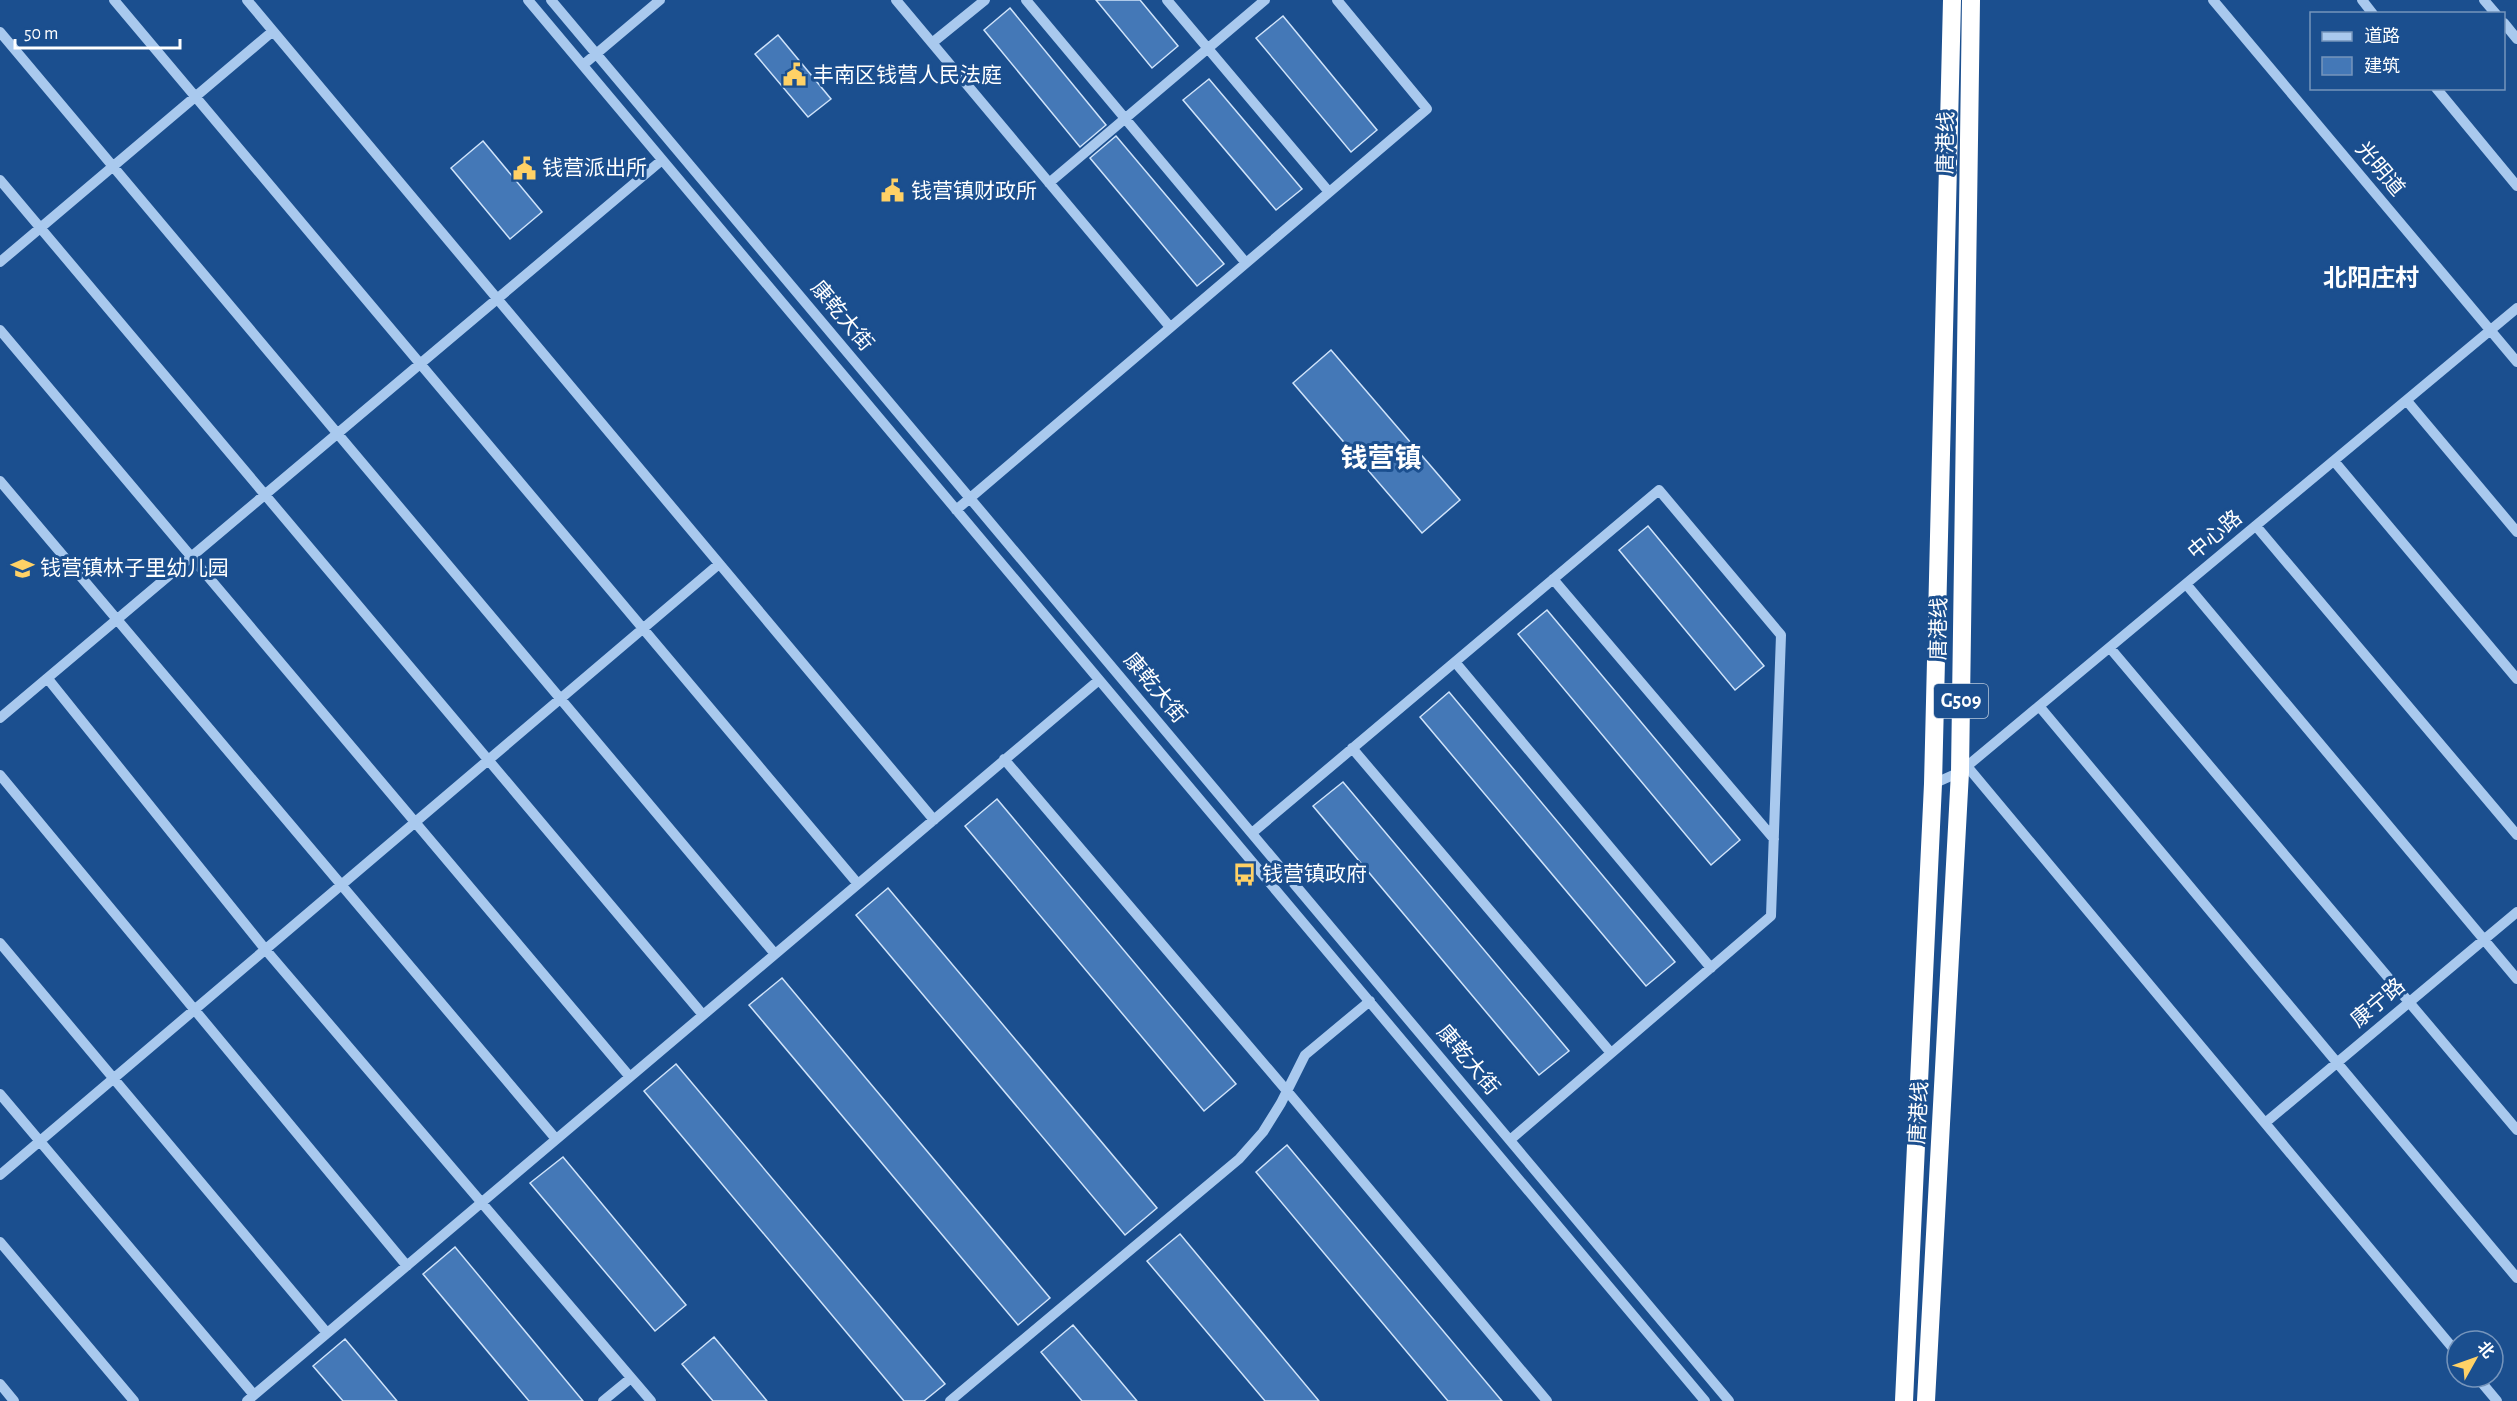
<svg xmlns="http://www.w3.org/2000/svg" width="2517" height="1401" font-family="'Alegreya Sans','Noto Sans SC',sans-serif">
  <rect width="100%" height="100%" fill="#1b4f8f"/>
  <path fill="#4478b7" stroke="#cfe3fa" stroke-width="1.5" d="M1096,0H1140L1178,46L1152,68Z
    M1010,8L1106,125L1080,147L984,30Z
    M1283,16L1377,130L1351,152L1256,38Z
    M778,35L831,99L808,117L755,54Z
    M1209,79L1302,189L1276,210L1183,100Z
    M1116,136L1224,264L1197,286L1090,158Z
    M483,141L542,212L510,239L451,168Z
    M1331,350L1460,500L1422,533L1293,383Z
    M1648,526L1764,666L1735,690L1619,550Z
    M1547,610L1740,840L1711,865L1518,634Z
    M1449,692L1675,962L1646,986L1420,717Z
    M1343,782L1569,1051L1539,1075L1313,806Z
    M997,799L1236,1084L1204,1111L965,826Z
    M888,888L1157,1208L1125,1235L856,915Z
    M782,978L1050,1298L1018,1325L749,1005Z
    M676,1064L945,1384L924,1401H904L644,1091Z
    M1287,1145L1502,1401H1448L1256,1172Z
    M563,1157L686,1305L655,1331L530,1183Z
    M1180,1234L1319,1401H1265L1147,1261Z
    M455,1247L583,1401H529L423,1274Z
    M1073,1325L1137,1401H1082L1041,1352Z
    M714,1337L767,1401H713L682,1364Z
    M345,1339L397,1401H343L313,1366Z"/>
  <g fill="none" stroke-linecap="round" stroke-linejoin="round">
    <path stroke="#a9c9ee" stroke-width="10" d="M114,0L858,884
      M247,0L934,820
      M528,0L1705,1401
      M551,0L1729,1401
      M896,0L1170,327
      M1026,0L1246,263
      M1167,0L1329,192
      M2213,0L2517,362
      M2362,0L2373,14
      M2484,0L2496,14
      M2504,23L2517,39
      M0,32L775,954
      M932,43L985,0
      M583,65L660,0
      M2436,88L2517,186
      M0,180L703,1015
      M1049,183L1265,0
      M0,262L273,31
      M0,330L630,1077
      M2407,401L2517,532
      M2334,461L2517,679
      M0,481L556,1139
      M956,510L1427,109L1337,0
      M2256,526L2517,835
      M1553,579L1774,839
      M2186,584L2517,979
      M2110,648L2517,1130
      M1455,662L1711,968
      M48,679L265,949L651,1401
      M2039,706L2517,1278
      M0,718L662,160
      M1352,748L1611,1053
      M1004,759L1287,1091L1547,1401
      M1966,765L2457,1353
      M0,775L407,1266
      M1933,784L1960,772L2517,308
      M1252,833L1659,490L1781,635L1771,916L1510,1140
      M0,943L327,1333
      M0,1094L254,1395
      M2265,1123L2517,912
      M0,1175L719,564
      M0,1242L134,1401
      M2477,1377L2497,1401
      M0,1384L14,1401
      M247,1401L1099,680
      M603,1401L631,1378
      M950,1401L1239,1159L1263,1132L1281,1103L1305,1055L1370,1001"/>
    <path stroke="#fff" stroke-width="18" d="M1904,1401L1933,784L1952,0
      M1926,1401L1960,772L1971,0"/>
  </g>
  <defs>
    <symbol id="civic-bare" viewBox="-9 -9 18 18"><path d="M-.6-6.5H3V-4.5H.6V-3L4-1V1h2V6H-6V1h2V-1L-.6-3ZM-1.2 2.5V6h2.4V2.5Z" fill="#ffd166" stroke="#1b4f8f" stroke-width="2.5" paint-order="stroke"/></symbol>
    <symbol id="school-bare" viewBox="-9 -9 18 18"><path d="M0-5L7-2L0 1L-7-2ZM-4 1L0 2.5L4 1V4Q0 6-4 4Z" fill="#ffd166" stroke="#1b4f8f" stroke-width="2.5" paint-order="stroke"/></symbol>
    <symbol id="bus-bare" viewBox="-9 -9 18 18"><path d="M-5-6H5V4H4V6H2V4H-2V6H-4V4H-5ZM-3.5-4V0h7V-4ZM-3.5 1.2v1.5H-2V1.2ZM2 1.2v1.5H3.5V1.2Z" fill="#ffd166" stroke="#1b4f8f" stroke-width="2.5" paint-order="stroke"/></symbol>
  </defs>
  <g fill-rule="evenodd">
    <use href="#civic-bare" x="778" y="58" width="33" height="33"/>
    <use href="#civic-bare" x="508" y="152" width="33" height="33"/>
    <use href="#civic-bare" x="876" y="174" width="33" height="33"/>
    <use href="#school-bare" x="6" y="552" width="33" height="33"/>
    <use href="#bus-bare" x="1228" y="858" width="33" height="33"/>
  </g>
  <g text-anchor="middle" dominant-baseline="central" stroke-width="6" stroke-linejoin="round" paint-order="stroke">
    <rect fill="#1b4f8f" stroke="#bbcadd" stroke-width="1.5" x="1934" y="684" width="54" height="34" rx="4.5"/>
    <g font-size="20" font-weight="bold" fill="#fff">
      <text x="1961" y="701">G509</text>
    </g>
    <g font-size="21" fill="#fff" stroke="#1b4f8f" text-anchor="start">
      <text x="813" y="75">丰南区钱营人民法庭</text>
      <text x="542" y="168">钱营派出所</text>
      <text x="911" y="191">钱营镇财政所</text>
      <text x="40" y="568">钱营镇林子里幼儿园</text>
      <text x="1262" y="874">钱营镇政府</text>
    </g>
    <g font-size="21" fill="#fff" stroke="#1b4f8f">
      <text transform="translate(1946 143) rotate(-89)">唐港线</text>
      <text transform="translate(2380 169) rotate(50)">光明道</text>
      <text transform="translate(842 316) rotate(50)">康乾大街</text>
      <text transform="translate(2215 535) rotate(-40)">中心路</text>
      <text transform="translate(1939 629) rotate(-89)">唐港线</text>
      <text transform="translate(1155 688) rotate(50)">康乾大街</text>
      <text transform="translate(2378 1003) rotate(-40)">康宁路</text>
      <text transform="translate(1468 1060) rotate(50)">康乾大街</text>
      <text transform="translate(1919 1113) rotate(-87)">唐港线</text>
    </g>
    <g font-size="24" font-weight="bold" fill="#fff" stroke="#1b4f8f">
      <text x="2371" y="279">北阳庄村</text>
    </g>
    <g font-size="27" font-weight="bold" fill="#fff" stroke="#1b4f8f">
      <text x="1381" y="458">钱营镇</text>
    </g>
  </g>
  <rect x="2310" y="12" width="195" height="78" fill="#1b4f8f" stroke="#7695bc" stroke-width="1.5"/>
  <rect x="2322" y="32" width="30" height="9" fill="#a9c9ee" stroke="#7695bc" stroke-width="1.5"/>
  <text x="2364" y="42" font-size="18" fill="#ffffff">道路</text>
  <rect x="2322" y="57" width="30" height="18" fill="#4478b7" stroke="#7695bc" stroke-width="1.5"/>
  <text x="2364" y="72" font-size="18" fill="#ffffff">建筑</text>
  <g transform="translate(2475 1359) rotate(50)"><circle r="28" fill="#1b4f8f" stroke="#7695bc" stroke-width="1.5"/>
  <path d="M0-4.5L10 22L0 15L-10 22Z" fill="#ffd166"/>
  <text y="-9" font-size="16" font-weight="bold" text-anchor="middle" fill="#ffffff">北</text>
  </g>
  <path d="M15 39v9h165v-9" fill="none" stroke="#ffffff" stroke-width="3"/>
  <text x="24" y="39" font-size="18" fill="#ffffff" stroke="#1b4f8f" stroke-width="4.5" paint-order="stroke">50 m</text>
</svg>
